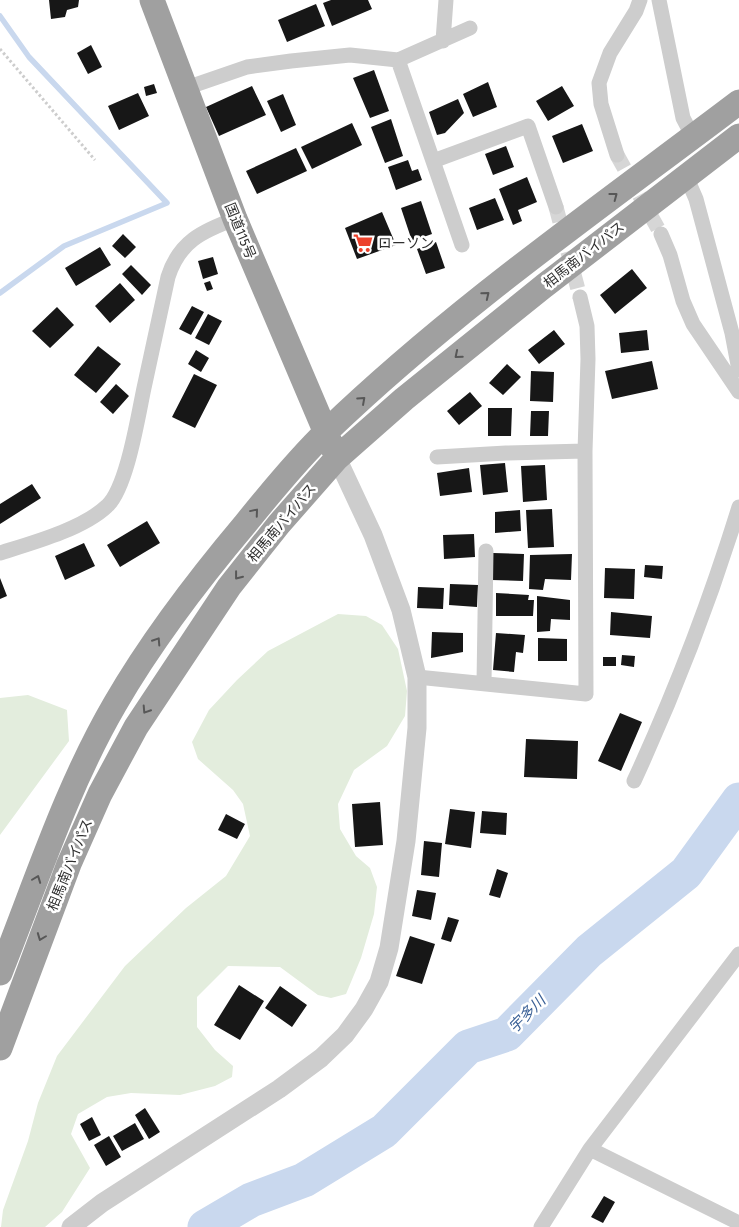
<svg xmlns="http://www.w3.org/2000/svg" width="739" height="1227" font-family="'Fira Sans Condensed','Noto Sans JP',sans-serif">
  <rect width="100%" height="100%" fill="#fff"/>
  <path fill="#e3eddd" d="M338,614L366,616L382,625L398,649L407,691L405,716L387,746L354,770L338,804L340,829L356,856L370,868L377,887L374,914L361,958L346,994L331,998L318,995L280,967L228,966L197,997V1027L215,1050L233,1066L232,1077L215,1086L180,1095L131,1093L107,1097L78,1114L71,1134L90,1168L62,1212L45,1227H1L3,1210L28,1141L38,1103L57,1056L125,966L186,908L226,876L250,836L243,804L233,790L198,759L192,742L209,710L237,680L268,651Z
    M28,695L67,710L69,741L0,835V698Z"/>
  <g fill="none" stroke-linecap="round" stroke-linejoin="round">
    <path stroke="#c9d8ee" stroke-width="5.5" d="M0,16L29,57L167,203L64,246L0,293"/>
    <path stroke="#c9d8ee" stroke-width="35" d="M205,1227L251,1200L304,1180L384,1131L468,1047L507,1034L589,951L686,873L739,800"/>
  </g>
  <path fill="#171717" d="M49,0H79L78,7L67,10L65,17L51,19Z
    M331,0H368L372,9L332,26L323,3Z
    M316,4L325,26L287,42L278,20Z
    M91,45L102,67L88,74L77,53Z
    M374,70L389,111L370,118L353,78Z
    M488,82L497,107L473,117L463,94Z
    M154,84L157,93L146,96L144,87Z
    M252,86L266,115L219,136L206,107Z
    M562,86L574,106L548,121L536,101Z
    M138,93L149,116L119,130L108,106Z
    M283,94L296,125L281,132L267,101Z
    M458,99L464,113L445,133L437,135L429,112Z
    M391,119L403,156L385,163L371,127Z
    M352,123L362,145L312,169L301,147Z
    M582,124L593,151L563,163L552,136Z
    M506,146L514,167L493,175L485,154Z
    M296,148L307,171L257,194L246,171Z
    M408,160L412,171L418,169L422,180L396,190L388,167Z
    M527,177L537,202L518,210L522,221L513,225L499,189Z
    M495,198L504,220L477,230L469,208Z
    M421,201L432,234L412,241L401,208Z
    M382,212L396,245L357,259L345,228Z
    M123,234L136,247L125,258L112,246Z
    M436,242L445,268L426,274L417,249Z
    M100,247L111,265L76,286L65,268Z
    M213,257L218,274L203,279L198,261Z
    M131,265L151,285L142,295L122,274Z
    M632,269L647,288L615,314L600,295Z
    M210,281L213,289L207,291L204,283Z
    M120,283L135,300L110,323L95,306Z
    M192,306L204,312L191,335L179,329Z
    M57,307L74,325L50,348L32,331Z
    M208,314L222,321L209,345L195,338Z
    M554,330L565,344L539,364L528,350Z
    M647,330L649,350L621,353L619,333Z
    M98,346L121,364L96,393L74,375Z
    M196,350L209,358L201,372L188,364Z
    M652,361L658,389L612,399L605,371Z
    M507,364L521,377L503,395L489,383Z
    M531,371L554,372L553,402L530,401Z
    M194,374L217,385L195,428L172,417Z
    M116,384L129,396L113,414L100,402Z
    M470,392L482,406L459,425L447,411Z
    M488,408H512L511,436H488Z
    M531,411H549L548,436H530Z
    M505,463L508,492L483,495L480,465Z
    M545,465L547,500L523,502L521,466Z
    M469,468L472,492L440,496L437,473Z
    M32,484L41,498L0,524V504Z
    M552,509L554,547L528,548L526,510Z
    M520,510L521,531L495,533V512Z
    M147,521L160,543L120,567L107,545Z
    M474,534L475,557L444,559L443,535Z
    M84,543L95,566L65,580L55,556Z
    M493,553L524,554L523,581L492,580Z
    M572,554L571,580L545,579L543,590L529,589L530,555Z
    M645,565L663,566L662,579L644,577Z
    M605,568L635,569L634,599L604,598Z
    M0,578L7,596L0,599Z
    M450,584L478,585L477,607L449,605Z
    M418,587L444,588L443,609L417,608Z
    M496,593L529,595L528,600H534L533,616H496Z
    M537,596L570,600V620L551,619L550,631L537,632Z
    M611,612L652,616L650,638L610,635Z
    M432,632L463,633V652L431,658Z
    M496,633L525,635L523,653L516,652L514,672L493,670Z
    M538,638L567,639V661H538Z
    M622,655L635,656L634,667L621,665Z
    M603,657H616V666H603Z
    M620,713L642,722L621,771L598,761Z
    M526,739L578,741L577,779L524,777Z
    M380,802L383,845L355,847L352,804Z
    M450,809L475,812L471,848L445,844Z
    M482,811L507,813L506,835L480,833Z
    M226,814L245,824L237,839L218,830Z
    M424,841L442,843L439,877L421,875Z
    M497,869L508,873L500,898L489,895Z
    M417,890L436,893L431,920L412,916Z
    M448,917L459,920L451,942L441,939Z
    M410,936L435,944L422,984L396,976Z
    M239,985L264,1001L240,1040L214,1025Z
    M280,986L307,1005L292,1027L265,1008Z
    M145,1108L160,1132L149,1139L135,1115Z
    M92,1117L101,1135L89,1141L80,1124Z
    M135,1123L144,1139L122,1151L113,1136Z
    M109,1136L121,1157L106,1166L94,1145Z
    M604,1196L615,1202L603,1223L591,1217Z"/>
  <g fill="none" stroke-linecap="round" stroke-linejoin="round">
    <path stroke="#d6d6d6" stroke-width="15" stroke-dasharray="15 8" stroke-linecap="butt" d="M617,155L661,234
      M556,207L580,297"/>
    <path stroke="#cdcdcd" stroke-width="3" stroke-dasharray="2.5 2.5" stroke-linecap="butt" d="M0,49L95,160"/>
    <path stroke="#cdcdcd" stroke-width="15" d="M659,0L683,118L693,137
      M443,41L446,0
      M398,60L470,28
      M186,88L247,67L291,61L350,55L398,60L433,161L528,126L556,207
      M617,155L601,104L599,83L610,53L636,11L640,0
      M433,161L462,245
      M686,176L696,199L732,333L739,370
      M661,234L670,255L683,301L693,324L739,392
      M437,457L506,453L585,451
      M0,553C32,543 83,529 107,506C127,488 138,416 144,388C152,351 160,314 168,277C179,242 202,231 235,219
      M417,677L586,694L585,451L588,359L587,326L580,297
      M484,683L486,551
      M634,781C675,692 710,601 739,507
      M590,1149L739,1223
      M541,1227L590,1149L739,954"/>
    <path stroke="#cdcdcd" stroke-width="19" d="M71,1227L102,1203L279,1089L321,1058L345,1035L364,1009L379,982L389,948L406,841L417,728V677L401,610L373,535L337,458"/>
    <path stroke="#a0a0a0" stroke-width="25" d="M152,0L235,219L332,447
      M0,973C36,883 66,788 115,704C152,640 198,580 246,523C271,492 298,459 327,431C454,309 599,208 739,102
      M0,1048L69,864L100,794L136,727L229,587L279,524L337,458L404,399L544,286L739,136"/>
  </g>
  <defs><path id="oneway-chevron" d="M-2-3.5L2.5 0L-2 3.5" fill="none" stroke-width="1.6" stroke-linecap="round" stroke-linejoin="round" transform="scale(1.25)"/></defs>
  <g stroke="#575757">
    <use href="#oneway-chevron" transform="translate(614 196) rotate(-37)"/>
    <use href="#oneway-chevron" transform="translate(486 295) rotate(-39)"/>
    <use href="#oneway-chevron" transform="translate(458 355) rotate(140)"/>
    <use href="#oneway-chevron" transform="translate(362 400) rotate(-42)"/>
    <use href="#oneway-chevron" transform="translate(255 512) rotate(-50)"/>
    <use href="#oneway-chevron" transform="translate(238 576) rotate(128)"/>
    <use href="#oneway-chevron" transform="translate(157 641) rotate(-57)"/>
    <use href="#oneway-chevron" transform="translate(146 710) rotate(123)"/>
    <use href="#oneway-chevron" transform="translate(37 879) rotate(-69)"/>
    <use href="#oneway-chevron" transform="translate(41 937) rotate(111)"/>
  </g>
  <defs>
    <symbol id="supermarket-bare" viewBox="-9 -9 18 18"><path d="M-6-5.5h2.5l.6 2H6L4.5 2H-2.5L-4.4-4H-6ZM-1.5 3.2a1.3 1.3 0 1 0 .1 0ZM3 3.2a1.3 1.3 0 1 0 .1 0Z" fill="#ec422c" stroke="#fff" stroke-width="2.5" paint-order="stroke"/></symbol>
  </defs>
  <g fill-rule="evenodd">
    <use href="#supermarket-bare" x="349" y="229" width="28" height="28"/>
  </g>
  <g text-anchor="middle" dominant-baseline="central" stroke-width="5" stroke-linejoin="round" paint-order="stroke">
    <g font-size="14" fill="#303030" stroke="#fff">
      <text transform="translate(240 231) rotate(68)">国道115号</text>
      <text transform="translate(584 255) rotate(-38)">相馬南バイパス</text>
      <text transform="translate(282 523) rotate(-50)">相馬南バイパス</text>
      <text transform="translate(70 865) rotate(-68)">相馬南バイパス</text>
    </g>
    <g font-size="14" fill="#303030" stroke="#fff" text-anchor="start">
      <text x="378" y="243">ローソン</text>
    </g>
    <g font-size="15" font-style="italic" fill="#3a6096" stroke="#fff">
      <text transform="translate(527 1014) rotate(-45)">宇多川</text>
    </g>
  </g>
</svg>
